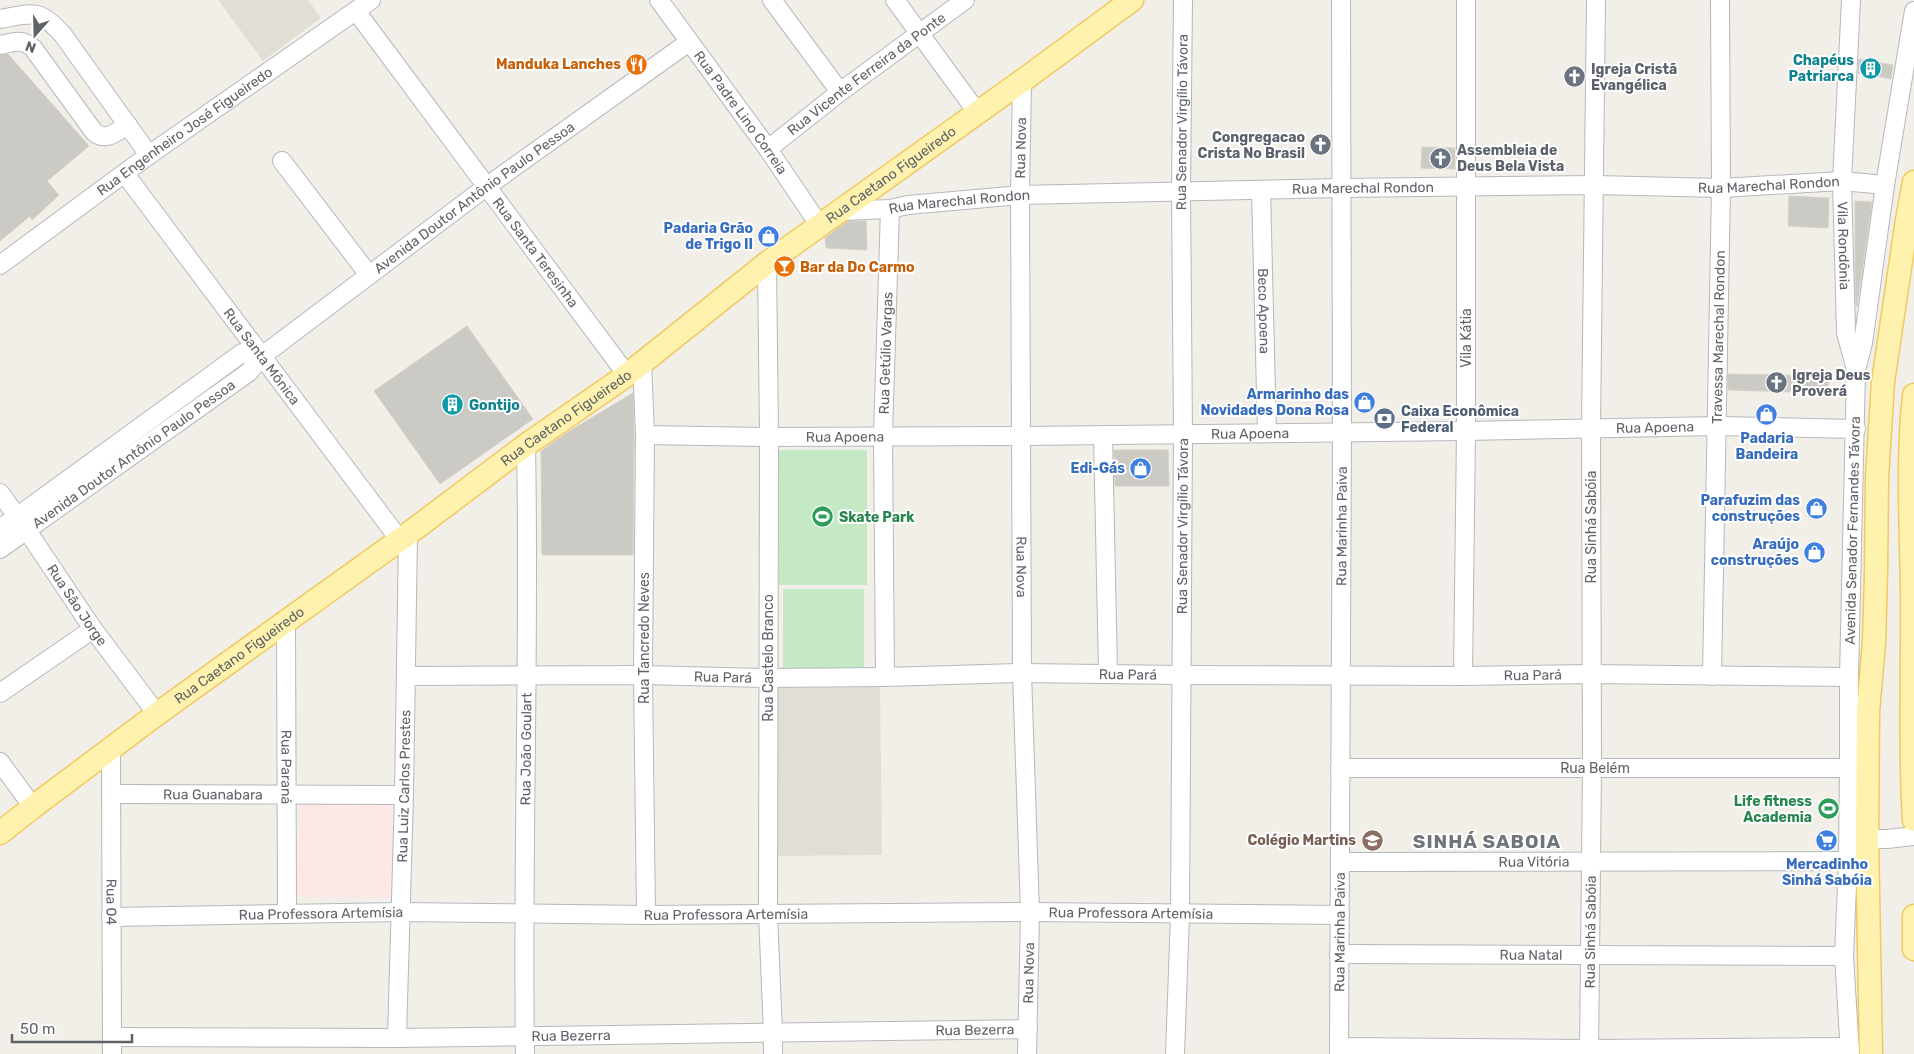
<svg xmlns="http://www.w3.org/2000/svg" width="1914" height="1054" font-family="Rubik,sans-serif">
  <rect width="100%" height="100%" fill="#f1efe8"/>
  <path fill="#e1ded6" d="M218,0H308L321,18L263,61Z
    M880,687L882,855L775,856L773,688Z"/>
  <path fill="#fce8e6" d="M299,801L391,804L390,898L297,897Z"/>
  <path fill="#c5e8c5" d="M778,450H867V585H779Z
    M783,589H864V673H783Z"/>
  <path fill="#cccac5" stroke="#d6d1c6" d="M8,54L89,146L47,181L59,195L32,220L30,216L0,241V55Z
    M1859,59L1893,65L1891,79L1858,73Z
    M1422,147L1455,148V169L1421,168Z
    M1789,196L1829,198L1828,228L1788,226Z
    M1855,201L1872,202L1857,306H1856L1855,278Z
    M848,221H866L867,250L826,248L825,238Z
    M467,326L533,419L440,484L374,391Z
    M1728,374L1829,376L1828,393L1728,390Z
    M633,393L634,435L633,555H542L541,451L568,432Z
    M1114,450H1168L1169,486H1115Z"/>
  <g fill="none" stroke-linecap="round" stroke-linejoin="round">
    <defs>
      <g id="minor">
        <path id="s1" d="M659,0L768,149L820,226"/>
        <path d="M772,0L840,92"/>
        <path d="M895,0L977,112"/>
        <path id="s2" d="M1851,0L1842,181L1846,333L1856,370"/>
        <path id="s3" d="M356,11L627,375"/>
        <path d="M0,19C34,13 39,8 63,35L149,155"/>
        <path d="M0,45C13,42 22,38 33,48L94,132C106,142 116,132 128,125"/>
        <path id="s4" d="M1022,81L1020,195L1022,673L1030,912L1027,1054"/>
        <path id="s5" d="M768,149L840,92L965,0"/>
        <path d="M282,161L369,275"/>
        <path id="s6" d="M125,174L399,539"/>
        <path id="s7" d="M1261,190L1267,433"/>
        <path id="s8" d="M842,211L890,209L908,205L1020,195L1341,188L1595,185L1721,188L1842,181L1885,185"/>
        <path d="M767,263L769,437L768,914L773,1033V1054"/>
        <path id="s9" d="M0,265L149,155L371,0"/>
        <path d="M642,361L645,435L643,675L646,915"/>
        <path id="s10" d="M645,435L769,437L1022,436L1466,431L1718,426L1856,429"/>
        <path d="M1103,435L1108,673"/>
        <path id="s11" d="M0,493L26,529L93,629L157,714"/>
        <path d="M0,529L242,353L262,356"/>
        <path id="s12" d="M0,549L249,372L262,356L486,187L689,42"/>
        <path id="s13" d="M286,621L287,914"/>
        <path id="s14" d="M407,676L643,675L767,678L885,677L1022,673L1181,675L1463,676L1591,674L1849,677"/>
        <path d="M1463,676L1466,431V0"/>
        <path id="s15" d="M1712,676L1721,188L1720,0"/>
        <path id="s16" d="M885,677L883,436L890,209"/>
        <path d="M0,693L93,629"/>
        <path id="s17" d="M111,750L112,1054"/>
        <path d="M0,762L33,807"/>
        <path id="s18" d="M1340,768H1849"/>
        <path id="s19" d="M112,794L404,795"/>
        <path d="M1867,839H1887L1914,836"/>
        <path id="s20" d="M1340,862L1848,861"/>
        <path id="s21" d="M111,917L400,912L646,915L1030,912L1340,915"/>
        <path id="s22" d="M1339,954L1844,956"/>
        <path id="s23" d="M113,1037L397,1038L1028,1029"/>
        <path id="s24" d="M397,1038L404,795L408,534"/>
        <path d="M1339,1047L1589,1049L1850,1047"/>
        <path id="s25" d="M525,1054C522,851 530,648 526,445"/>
        <path id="s26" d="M1175,1054L1180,915L1183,434L1181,192L1183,0"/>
        <path id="s27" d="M1339,1054L1342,433L1341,0"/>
        <path id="s28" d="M1589,1054L1592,767L1591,428L1596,0"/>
        <path id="s29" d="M1850,1054L1844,956L1848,861L1849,768V677L1856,370L1863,343L1885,185L1914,11"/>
      </g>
      <g id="major">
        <path d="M1914,395C1907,460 1911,524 1912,589C1913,666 1909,743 1914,820"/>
        <path id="s30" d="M0,833L33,807L157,714L408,534L526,445L627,375L767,263L1022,81L1132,0"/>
        <path d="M1914,916V949"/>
        <path d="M1871,1054L1867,839L1868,711L1874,643L1876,574L1877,477L1883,382L1907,220L1914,182"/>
      </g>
    </defs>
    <use href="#minor" stroke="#b5b8bc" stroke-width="20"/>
    <use href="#major" stroke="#f2c960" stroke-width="25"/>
    <use href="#minor" stroke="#fff" stroke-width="18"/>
    <use href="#major" stroke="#fff2af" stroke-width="22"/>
  </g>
  <defs>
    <symbol id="restaurant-disc" viewBox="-11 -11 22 22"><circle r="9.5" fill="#e8710a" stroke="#fff"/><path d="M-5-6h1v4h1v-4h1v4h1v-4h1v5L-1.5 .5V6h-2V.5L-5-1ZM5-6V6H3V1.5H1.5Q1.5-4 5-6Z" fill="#fff"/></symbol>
    <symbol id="building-disc" viewBox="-11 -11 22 22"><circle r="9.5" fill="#0f9aa8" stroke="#fff"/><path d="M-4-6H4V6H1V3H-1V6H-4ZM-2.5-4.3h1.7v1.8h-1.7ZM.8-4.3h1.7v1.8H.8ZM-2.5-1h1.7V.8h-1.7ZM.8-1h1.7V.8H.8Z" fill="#fff"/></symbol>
    <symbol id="church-disc" viewBox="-11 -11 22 22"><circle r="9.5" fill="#6b7280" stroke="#fff"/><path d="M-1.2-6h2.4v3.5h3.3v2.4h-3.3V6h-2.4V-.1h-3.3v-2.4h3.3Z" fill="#fff"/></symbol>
    <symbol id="shop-disc" viewBox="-11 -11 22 22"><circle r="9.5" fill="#3f7fe0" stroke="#fff"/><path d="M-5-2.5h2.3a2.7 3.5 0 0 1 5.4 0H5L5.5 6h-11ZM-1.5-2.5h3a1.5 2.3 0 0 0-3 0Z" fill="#fff"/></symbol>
    <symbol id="bar-disc" viewBox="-11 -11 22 22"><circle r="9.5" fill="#e8710a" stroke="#fff"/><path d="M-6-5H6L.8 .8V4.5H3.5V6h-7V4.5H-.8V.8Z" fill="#fff"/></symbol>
    <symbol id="bank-disc" viewBox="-11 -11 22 22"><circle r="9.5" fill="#5c6f8a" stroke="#fff"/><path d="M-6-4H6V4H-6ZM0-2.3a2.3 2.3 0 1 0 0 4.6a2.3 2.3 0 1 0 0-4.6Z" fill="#fff"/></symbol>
    <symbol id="stadium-disc" viewBox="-11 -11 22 22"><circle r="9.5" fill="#2e9e5b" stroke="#fff"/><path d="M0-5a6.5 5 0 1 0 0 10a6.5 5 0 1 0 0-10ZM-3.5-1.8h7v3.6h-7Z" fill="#fff"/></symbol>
    <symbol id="school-disc" viewBox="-11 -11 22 22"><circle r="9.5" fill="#8d6e63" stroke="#fff"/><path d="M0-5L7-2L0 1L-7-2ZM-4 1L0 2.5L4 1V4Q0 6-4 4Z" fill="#fff"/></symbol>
    <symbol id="supermarket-disc" viewBox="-11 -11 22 22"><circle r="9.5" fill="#3f7fe0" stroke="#fff"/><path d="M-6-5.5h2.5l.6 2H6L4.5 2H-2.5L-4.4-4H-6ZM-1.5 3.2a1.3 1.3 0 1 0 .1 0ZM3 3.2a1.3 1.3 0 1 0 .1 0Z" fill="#fff"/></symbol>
  </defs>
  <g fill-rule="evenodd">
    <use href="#restaurant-disc" x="624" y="52" width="25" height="25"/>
    <use href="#building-disc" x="1858" y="56" width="25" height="25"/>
    <use href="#church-disc" x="1562" y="64" width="25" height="25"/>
    <use href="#church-disc" x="1308" y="132" width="25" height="25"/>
    <use href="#church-disc" x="1428" y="146" width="25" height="25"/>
    <use href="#shop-disc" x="756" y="224" width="25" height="25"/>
    <use href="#bar-disc" x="772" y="254" width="25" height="25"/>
    <use href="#church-disc" x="1764" y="370" width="25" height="25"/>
    <use href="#shop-disc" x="1352" y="390" width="25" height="25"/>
    <use href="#building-disc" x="440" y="392" width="25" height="25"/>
    <use href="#shop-disc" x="1754" y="402" width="25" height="25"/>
    <use href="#bank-disc" x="1372" y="406" width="25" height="25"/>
    <use href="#shop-disc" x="1128" y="456" width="25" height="25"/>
    <use href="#shop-disc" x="1804" y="496" width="25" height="25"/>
    <use href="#stadium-disc" x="810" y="504" width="25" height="25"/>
    <use href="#shop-disc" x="1802" y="540" width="25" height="25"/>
    <use href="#stadium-disc" x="1816" y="796" width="25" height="25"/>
    <use href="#school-disc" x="1360" y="828" width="25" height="25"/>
    <use href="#supermarket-disc" x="1814" y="828" width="25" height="25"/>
  </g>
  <g text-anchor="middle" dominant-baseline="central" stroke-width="4" stroke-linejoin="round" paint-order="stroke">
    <g font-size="14" font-weight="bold" fill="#0d838f" stroke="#fff" text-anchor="end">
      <text x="1854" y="60">Chapéus<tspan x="1854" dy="16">Patriarca</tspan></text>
      <text x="469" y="405" text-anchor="start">Gontijo</text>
    </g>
    <g font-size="14" font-weight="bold" fill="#c56008" stroke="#fff" text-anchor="end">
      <text x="621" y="64">Manduka Lanches</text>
      <text x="800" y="267" text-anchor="start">Bar da Do Carmo</text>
    </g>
    <g font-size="14" font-weight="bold" fill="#5b616d" stroke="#fff" text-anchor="start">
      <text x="1591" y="69">Igreja Cristã<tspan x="1591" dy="16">Evangélica</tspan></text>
      <text x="1305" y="137" text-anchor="end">Congregacao<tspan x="1305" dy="16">Crista No Brasil</tspan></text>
      <text x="1457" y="150">Assembleia de<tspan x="1457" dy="16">Deus Bela Vista</tspan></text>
      <text x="1792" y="375">Igreja Deus<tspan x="1792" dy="16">Proverá</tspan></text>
    </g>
    <g font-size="14" fill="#5f6368" stroke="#fff">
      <text stroke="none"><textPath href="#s5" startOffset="124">Rua Vicente Ferreira da Ponte</textPath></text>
      <text stroke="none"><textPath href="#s1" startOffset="139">Rua Padre Lino Correia</textPath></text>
      <text stroke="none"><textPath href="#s26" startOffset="932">Rua Senador Virgílio Távora</textPath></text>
      <text stroke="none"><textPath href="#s9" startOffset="228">Rua Engenheiro José Figueiredo</textPath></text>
      <text transform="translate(1021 148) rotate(-89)">Rua Nova</text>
      <text stroke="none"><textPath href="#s30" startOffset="1108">Rua Caetano Figueiredo</textPath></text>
      <text stroke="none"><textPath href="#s8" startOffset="928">Rua Marechal Rondon</textPath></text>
      <text stroke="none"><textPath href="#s8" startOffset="522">Rua Marechal Rondon</textPath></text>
      <text stroke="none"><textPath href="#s12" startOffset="591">Avenida Doutor Antônio Paulo Pessoa</textPath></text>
      <text stroke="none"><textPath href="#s8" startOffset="118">Rua Marechal Rondon</textPath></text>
      <text stroke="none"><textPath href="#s2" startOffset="246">Vila Rondônia</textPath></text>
      <text stroke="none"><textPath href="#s3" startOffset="301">Rua Santa Teresinha</textPath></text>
      <text stroke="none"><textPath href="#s7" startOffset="121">Beco Apoena</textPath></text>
      <text transform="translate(1466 338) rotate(-90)">Vila Kátia</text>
      <text stroke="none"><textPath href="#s15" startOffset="339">Travessa Marechal Rondon</textPath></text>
      <text stroke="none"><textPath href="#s16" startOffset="324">Rua Getúlio Vargas</textPath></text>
      <text stroke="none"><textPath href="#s6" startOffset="228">Rua Santa Mônica</textPath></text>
      <text stroke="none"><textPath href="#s30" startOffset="702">Rua Caetano Figueiredo</textPath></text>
      <text stroke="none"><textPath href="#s10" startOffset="1010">Rua Apoena</textPath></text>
      <text stroke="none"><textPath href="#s10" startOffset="605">Rua Apoena</textPath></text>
      <text stroke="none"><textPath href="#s10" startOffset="200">Rua Apoena</textPath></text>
      <text stroke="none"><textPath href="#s12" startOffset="164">Avenida Doutor Antônio Paulo Pessoa</textPath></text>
      <text stroke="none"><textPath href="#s26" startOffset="528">Rua Senador Virgílio Távora</textPath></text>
      <text stroke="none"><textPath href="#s27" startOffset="528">Rua Marinha Paiva</textPath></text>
      <text transform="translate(1591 527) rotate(-90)">Rua Sinhá Sabóia</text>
      <text stroke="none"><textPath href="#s29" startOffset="524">Avenida Senador Fernandes Távora</textPath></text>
      <text stroke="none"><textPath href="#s4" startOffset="486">Rua Nova</textPath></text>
      <text stroke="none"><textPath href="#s11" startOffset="136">Rua São Jorge</textPath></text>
      <text transform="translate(644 638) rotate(-90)">Rua Tancredo Neves</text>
      <text stroke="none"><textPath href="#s30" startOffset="298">Rua Caetano Figueiredo</textPath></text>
      <text transform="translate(768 658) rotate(-90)">Rua Castelo Branco</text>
      <text stroke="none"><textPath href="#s14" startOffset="721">Rua Pará</textPath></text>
      <text stroke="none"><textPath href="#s14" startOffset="1126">Rua Pará</textPath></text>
      <text stroke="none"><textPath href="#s14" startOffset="316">Rua Pará</textPath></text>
      <text stroke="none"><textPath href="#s25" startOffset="305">Rua João Goulart</textPath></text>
      <text stroke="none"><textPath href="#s18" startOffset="255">Rua Belém</textPath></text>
      <text stroke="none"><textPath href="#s13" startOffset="146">Rua Paraná</textPath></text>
      <text stroke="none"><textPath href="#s24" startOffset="252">Rua Luiz Carlos Prestes</textPath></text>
      <text stroke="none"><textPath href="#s19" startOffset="101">Rua Guanabara</textPath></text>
      <text stroke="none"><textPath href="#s20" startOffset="194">Rua Vitória</textPath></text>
      <text stroke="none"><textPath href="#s17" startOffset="152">Rua 04</textPath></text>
      <text stroke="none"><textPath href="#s21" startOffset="210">Rua Professora Artemísia</textPath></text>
      <text stroke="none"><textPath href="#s21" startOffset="615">Rua Professora Artemísia</textPath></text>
      <text stroke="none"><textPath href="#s21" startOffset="1020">Rua Professora Artemísia</textPath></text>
      <text stroke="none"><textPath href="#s27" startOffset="122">Rua Marinha Paiva</textPath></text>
      <text stroke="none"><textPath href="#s28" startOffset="122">Rua Sinhá Sabóia</textPath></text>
      <text stroke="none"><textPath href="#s22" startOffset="192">Rua Natal</textPath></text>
      <text transform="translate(1029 973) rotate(-89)">Rua Nova</text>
      <text stroke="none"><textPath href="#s23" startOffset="862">Rua Bezerra</textPath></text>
      <text stroke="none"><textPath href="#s23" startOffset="458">Rua Bezerra</textPath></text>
    </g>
    <g font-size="14" font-weight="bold" fill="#366cbe" stroke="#fff" text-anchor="end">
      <text x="753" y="228">Padaria Grão<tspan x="753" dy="16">de Trigo II</tspan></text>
      <text x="1349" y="394">Armarinho das<tspan x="1349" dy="16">Novidades Dona Rosa</tspan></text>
      <text x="1767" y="438" text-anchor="middle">Padaria<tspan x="1767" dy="16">Bandeira</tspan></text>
      <text x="1125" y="468">Edi-Gás</text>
      <text x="1800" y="500">Parafuzim das<tspan x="1800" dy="16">construções</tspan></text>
      <text x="1799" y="544">Araújo<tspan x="1799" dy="16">construções</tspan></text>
      <text x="1827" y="864" text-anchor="middle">Mercadinho<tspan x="1827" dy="16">Sinhá Sabóia</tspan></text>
    </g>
    <g font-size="14" font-weight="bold" fill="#4e5e75" stroke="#fff" text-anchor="start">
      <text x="1401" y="411">Caixa Econômica<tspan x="1401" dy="16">Federal</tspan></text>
    </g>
    <g font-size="14" font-weight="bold" fill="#27864d" stroke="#fff" text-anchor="start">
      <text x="839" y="517">Skate Park</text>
      <text x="1812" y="801" text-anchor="end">Life fitness<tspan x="1812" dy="16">Academia</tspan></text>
    </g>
    <g font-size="14" font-weight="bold" fill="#785e54" stroke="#fff" text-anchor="end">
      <text x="1356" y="840">Colégio Martins</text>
    </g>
    <g font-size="19" font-weight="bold" letter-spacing="1" fill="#70757a" stroke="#fff">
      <text x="1487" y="841">SINHÁ SABOIA</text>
    </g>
  </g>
  <g transform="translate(35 35) rotate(200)" stroke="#ffffff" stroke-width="4" paint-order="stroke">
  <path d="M0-4L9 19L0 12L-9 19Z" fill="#5f6368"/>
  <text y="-8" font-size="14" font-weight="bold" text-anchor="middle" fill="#5f6368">N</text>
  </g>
  <path d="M12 1034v8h120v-8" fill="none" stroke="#5f6368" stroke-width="2.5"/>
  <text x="20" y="1034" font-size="15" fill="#5f6368" stroke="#ffffff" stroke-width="4" paint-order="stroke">50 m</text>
</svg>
